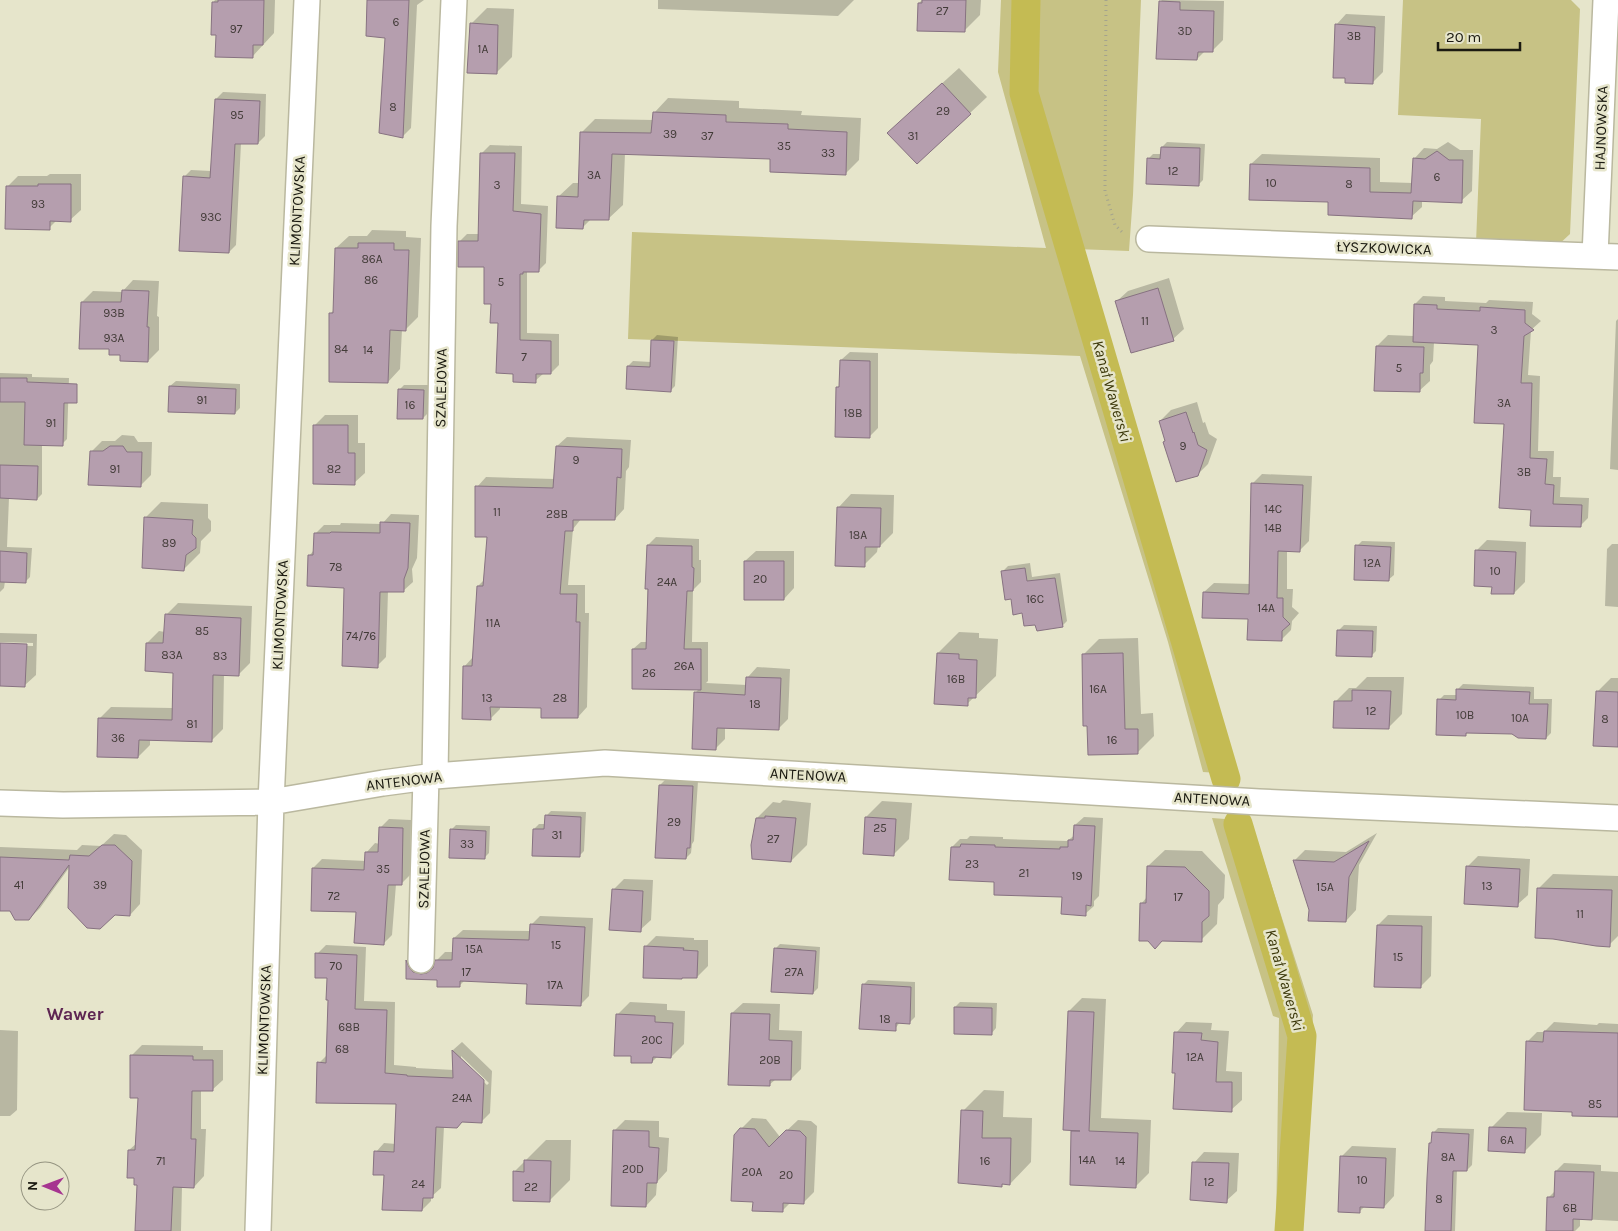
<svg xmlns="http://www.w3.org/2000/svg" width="1618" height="1231" font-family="Karla,sans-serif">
  <rect width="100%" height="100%" fill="#e6e5cb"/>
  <path fill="#c7c285" d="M1001,0H1141L1133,195L1129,251L1076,249L1233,774L1203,772L1168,642L1080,356L628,339L632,232L1046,248L998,72Z
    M1403,0H1571L1580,9L1570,234L1557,246L1476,243L1481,119L1398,115Z
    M1212,818L1251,821L1313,1015L1301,1231H1276L1279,1018L1273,1016Z"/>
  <path fill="#0003" fill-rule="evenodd" d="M215,0H275L274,33L252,57L218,34L213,3Z
    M369,0H424L417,5L411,128L402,137L387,36Z
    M658,0H854L838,16L658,9Z
    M922,0H981L980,15L964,31L919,3Z
    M1162,0L1224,1L1223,40L1212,51H1205L1197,59L1160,2Z
    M487,8L514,9L512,57L496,73L471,24Z
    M1346,14L1385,16L1383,72L1372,83L1336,25Z
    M959,68L987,97L917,163L905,117Z
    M223,92L266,94L265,136L258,143H241L236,245L229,252L184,177L191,170L211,171L216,99Z
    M668,98L739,101V108L802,111L801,115L861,118L859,160L845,174L772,158L625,153L623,205L608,219H591L582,228L558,197L573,183H579L581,133L595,119L654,120V113Z
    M1167,142L1205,144L1203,180L1198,185L1148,159L1153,154H1162V147Z
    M1448,142L1460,150H1473L1472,191L1461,201L1422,200V207L1411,217L1329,201L1251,164L1262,154L1380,158V182L1413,183L1414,159L1424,148L1437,149Z
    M490,145L522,146L521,204L548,206L546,263L538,271H527V333L559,334V365L551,373H544L535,381L515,372L492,303L486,266L459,242L467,234H480L482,153Z
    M50,174H81V210L70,220H57L49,228L7,187L18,176H47Z
    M372,230L406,231V237L421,238L418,317L406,329H402L400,369L388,382L330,314L334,310L336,248L349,236H367Z
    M1169,278L1184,329L1173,339L1117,301L1128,291Z
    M133,280L159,281L157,316L159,317V350L148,361L122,354L82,302L93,291L122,292Z
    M1423,296L1445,297V301L1486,303L1489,300L1533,302L1532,314L1541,321L1531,330L1528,375L1540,376L1538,451H1554L1553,477H1561L1560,497L1589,498L1588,518L1580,526L1532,509L1479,344L1434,342L1433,361L1430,365V381L1419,391L1377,346L1388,335L1414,336L1415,304Z
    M1618,319V470L1610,469L1616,321Z
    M657,335L678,337L675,386L670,391L628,366L633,361L651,362L652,340Z
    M850,352L878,353V428L869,437L838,387L841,385V360Z
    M0,373L32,374V377L69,378L67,439L62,444H42V494L37,499L9,498L7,547L32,548L30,577L25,582L5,581L4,588L0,592Z
    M176,381L240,384V408L235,413L170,386Z
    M404,385H428V413L423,418L399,390Z
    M1197,402L1203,423L1205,422L1209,434L1217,439L1208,464L1197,475L1166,440L1160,421L1171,410Z
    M325,415H358V443H365V473L354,483L314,426Z
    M122,435L134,436L138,442H152L151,475L140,486L91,452L102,441H115Z
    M567,437L631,440L629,467L626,471L624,509L615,519H581L573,529L568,585H585V613H589L587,707L578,717L542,707L500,706V709L491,718L464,667L473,657L478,586L485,579L488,536L477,487L486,477L555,479L557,446Z
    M1262,474L1312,476L1309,541L1299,551L1287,550V589H1293L1292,607L1299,613L1292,621L1291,630L1281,640L1249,618L1204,592L1214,583L1250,584L1252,484Z
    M851,494L894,495L893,533L880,546H878L877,552L864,565L838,508Z
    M161,502L208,504V518L211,521V531L201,541L200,553L184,569L145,518Z
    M391,514L419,515L417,558L412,569L413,582L403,591H388L386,657L377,666L345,587L309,556L314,550L315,534L324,525H340L341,523L382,524Z
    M656,537L699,539V560H701V582L693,590L692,642H708V681L706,683L747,685L748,677L757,667L790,669L788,719L778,729L725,727V739L715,749L695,693L699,689L633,649L641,642H647L648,545Z
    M1487,540L1526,542L1525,582L1514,593L1493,585L1476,551Z
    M1362,541L1395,542L1394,575L1388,580L1357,546Z
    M1612,544H1618V607L1605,606L1607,549Z
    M756,551H794V588L784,599L745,561Z
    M1030,563L1032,577L1060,573L1067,621L1062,626L1036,623L1012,598L1003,571L1008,566Z
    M178,603L252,606L250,663L238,675L224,674L223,729L211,741L150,739V745L138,757L99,719L111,707L173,708L174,672L147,643L159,631L165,632L166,615Z
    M1344,625L1377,626L1376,651L1371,656L1339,630Z
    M959,632L979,633V638L998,639L996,676L967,704L938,653Z
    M0,633L37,634L36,675L25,685H0V645L33,646V643L0,642Z
    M1138,638L1141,714L1153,713L1154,736L1138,752L1083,655L1099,639Z
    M1367,677H1404L1402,714L1389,727L1336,701L1349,688H1356Z
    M1611,678H1618V746L1597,692Z
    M1463,684L1534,687V699H1552L1551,733L1546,738L1512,733L1468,732L1465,735L1439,700L1444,695H1458V689Z
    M665,780L698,781L694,841L692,844L691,853L686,858L660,785Z
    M783,800L811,803L807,845L791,861L757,818L773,802L780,803Z
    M882,801L912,803L909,839L893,855L866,817Z
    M551,811L586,812L584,851L579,856L534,829L539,824H545L546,816Z
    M1084,817L1103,818L1099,896L1094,901V906L1085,914L1064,896L996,881L952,847L960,839H967L970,836L1003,837V839L1067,841L1075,835V825Z
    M389,819L411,820L410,875L401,884H396L392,935L383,944L358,911L313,868L322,859L366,861V853L375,843L380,844V828Z
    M456,825L490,826L489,853L484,858L451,830Z
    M1377,833L1359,865L1356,910L1346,921L1310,910L1295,860L1305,850L1346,852Z
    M114,834L126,835L142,850L140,904L130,915L71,865L40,908L29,919L0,899V847L77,850L82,845L101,846Z
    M1165,850L1202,851L1225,875L1224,898L1218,905L1217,924L1201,940L1141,904L1147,897L1148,866Z
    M1478,856L1530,859L1528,895L1517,905L1467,867Z
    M1553,874L1618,876V936L1609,945L1539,888Z
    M624,879L653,880L651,920L640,930L613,890Z
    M1388,915L1432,916L1431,976L1420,987L1378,925Z
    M540,916L593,918L589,996L580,1005L528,983L465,980L459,986L438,979L407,977V961L415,953L431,966L435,965L436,961L445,952H454V938L463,930L531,931V925Z
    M656,936L694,938V940H708V966L697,977L645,947Z
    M780,944L820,947L818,988L813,993L775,949Z
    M326,945L366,947L364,1001L395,1002L394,1065L416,1067V1068L454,1070L453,1050L462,1042L492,1071L490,1113L481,1122L462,1121L444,1126L441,1188L431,1197V1201L422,1210L385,1174L376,1152L384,1143L396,1144L397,1103L319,1063L328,1054L329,977L317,954ZM461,1056L489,1083L487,1085L461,1060Z
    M868,980L915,982V1017L910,1022H900L895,1029L863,985Z
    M1082,998L1106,999L1101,1118L1151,1120L1149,1173L1136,1186L1073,1131L1075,1129L1069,1011Z
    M630,1002L667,1004V1010L685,1011L684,1044L671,1057L658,1056L652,1062L633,1055L617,1015Z
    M960,1002L997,1003L996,1028L991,1034L955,1007Z
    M743,1003L780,1004L779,1030L802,1031L801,1069L791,1079H776L769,1085L732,1013Z
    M1186,1022L1212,1023L1211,1030L1229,1031L1226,1071L1242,1072V1100L1231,1110L1176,1072V1033Z
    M1554,1022L1597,1025L1599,1023L1618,1024V1116L1528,1041L1537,1032H1544Z
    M0,1030L18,1031L17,1110L10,1116H0Z
    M142,1045L203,1046V1050H223V1080L212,1090H201V1129H206L204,1176L194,1187L182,1186L181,1231H136L138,1184L129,1150L137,1143L139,1097L132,1055Z
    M984,1090L1004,1091L1003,1117L1032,1118L1031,1162L1010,1184L1004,1183L1002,1185L963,1111Z
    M1507,1112L1542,1113L1541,1135L1525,1151L1491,1128Z
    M752,1118L766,1119L780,1137L798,1120L811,1121L817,1126L814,1192L803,1203L791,1202L782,1211L754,1201L735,1135Z
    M625,1120L659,1121V1137L669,1138L667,1171L657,1182L656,1195L646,1206L615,1130Z
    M1438,1128L1474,1129L1472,1165L1467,1170L1457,1169L1455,1231H1426L1430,1144L1433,1141V1133Z
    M546,1140H571L570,1180L549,1201L514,1172Z
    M1352,1146L1396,1148L1394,1196L1384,1207L1365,1206L1359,1212L1341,1157Z
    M1204,1152L1239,1153L1237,1191L1226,1201L1194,1163Z
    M1564,1163L1601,1165V1171L1618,1172V1221L1580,1219V1226L1575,1231H1547L1548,1198L1555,1191L1556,1171Z"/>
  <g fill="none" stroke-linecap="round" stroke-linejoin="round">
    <path stroke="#c4bb53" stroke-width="29" d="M1026,0L1024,93L1226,779
      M1238,824L1302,1036L1289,1231"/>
  </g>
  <path fill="#b59eae" stroke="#877281" d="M218,0H264L263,45H253V58L215,57L216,35H211L212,2H218Z
    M367,0H409L403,138L379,133L385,38L366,36Z
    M922,0H966L965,32L917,31L918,3H922Z
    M1159,1L1180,2V10L1214,11L1213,52H1198L1197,60L1156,59Z
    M470,23L498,25L497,74L467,73Z
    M1335,24L1375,27L1373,84L1345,83V78H1333Z
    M942,83L971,114L917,164L887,133Z
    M215,99L260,101L258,144H235L229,253L179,251L183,176L210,178Z
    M653,112L726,115V122L788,124V129L847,132L846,175L770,172V159L612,154L609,220H584L583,229L556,228L557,196L578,197L580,132L651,133Z
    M1161,147L1200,148L1199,186L1146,184L1147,158L1160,159Z
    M1437,151L1449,160H1463L1462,203L1413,201L1412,219L1328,215V202L1249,200L1250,164L1370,168V192L1411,193L1413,158L1425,159Z
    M480,153H515L513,211L541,214L539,272H523V274H520V340L551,341V374H536V383L513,382V374L496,373L498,323H490L491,304H484V267H458V241H478Z
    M38,184H71V222L50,221V230L5,229L6,186H38Z
    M358,243H394V250H409L406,331L390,330L388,383L329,382V313H333L335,248H358Z
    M1158,288L1174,341L1131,353L1115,301Z
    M122,290L149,291L147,327H149L148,362L120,361V355H109V349H79L81,302H121Z
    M1414,304L1437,305V309L1480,311V307L1525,310V323L1534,330L1524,336L1521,383H1532L1530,458L1547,459L1545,484L1554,485L1553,504L1582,505L1581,527L1530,526L1531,510L1499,508L1504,424L1474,423L1478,345L1413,342Z
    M651,340L674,341L671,392L626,389L627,366L650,367Z
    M1376,346L1424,347L1423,373H1420V392L1374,391Z
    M840,360L870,361V438L835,437L836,387H839Z
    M0,378H27V382L77,384V403H64L63,446L24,445L25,402H0Z
    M169,386L236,389L235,414L168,412Z
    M398,389L424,390L423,419H397Z
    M1186,412L1193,433L1194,432L1198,445L1207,450L1198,476L1176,482L1163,442L1165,441L1159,421Z
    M313,425H348V453H355V485L313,484Z
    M110,446H123L127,452H142L141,487L88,485L90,451H103Z
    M556,446L622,449L621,478L617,477L615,520H573V531H565L560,594H577L576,622H580L578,718H541V708L490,707L491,720L462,719L463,666H472L477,586H483L487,537H475V486L553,488Z
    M0,465L38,466L37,500L0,498Z
    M1251,483L1303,485L1300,552L1278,551L1277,598H1283V617L1290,624L1282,631V641L1247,640L1248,619L1202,618L1203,592L1249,594Z
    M837,507L881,508L880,547H865V567L835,566Z
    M144,517L193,520L192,534L196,538V548L186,555L184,571L142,568Z
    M380,522L410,523L408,568L404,579V592H380L378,668L342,666L344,588L307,586L308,555H313L314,533H330L331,532L380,533Z
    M647,545L692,546V567L694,568L693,591H687L684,649H701V690L632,689V649H646L648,589H645Z
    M1355,545L1391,547L1389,581L1354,580Z
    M1475,550L1516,552L1514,594H1491L1492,587L1474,586Z
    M0,551L27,553L26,583L0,582Z
    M744,561H784V600H744Z
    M1025,568L1027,581L1055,578L1063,627L1037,631L1035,625L1024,626L1022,613L1013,615L1011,599L1005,600L1001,571Z
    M165,614L241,618L239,676L213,675L212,742L139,740L138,758L97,757L98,718L172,720L173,673L145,671L146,643H163Z
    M1337,630L1373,631L1372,657L1336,656Z
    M0,643L27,644L25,687L0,686Z
    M937,653L959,654V659L977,660L976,698H968V706L934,704Z
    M1123,653L1125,729H1138V754L1088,755L1087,726H1083L1082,654Z
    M746,677L781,678L779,730L717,728L716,750L692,749L694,692L745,695Z
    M1456,689L1530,692L1529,704H1548L1546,739L1518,738L1512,734L1466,733V736L1436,735L1437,699L1456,700Z
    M1352,690L1391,691L1389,729L1333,728L1334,701H1352Z
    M1596,691L1618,692V747L1593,746Z
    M659,785L693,786L690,848H687L686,859L655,858Z
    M545,815L581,817L580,857L532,856L533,829H544Z
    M765,816L796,818L791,862L752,859L751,845L756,818H765Z
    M865,817L896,819L894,856L863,854Z
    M1074,825L1095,826L1091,906L1086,905V916L1061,914L1062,897L994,895V882L949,880L951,847H960L961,844L995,845V847L1060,849V847H1068V840H1073Z
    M379,827L403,828L402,885H388L384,945L354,943L356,912L311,911L312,868L364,870L365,852H378Z
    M450,829L486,831L485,859L449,858Z
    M1369,841L1349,877L1346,922L1308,921L1309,910L1293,860L1334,862Z
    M102,845H115L132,861L130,916L115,915L100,929L87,928L68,908L69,865L29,920H15L10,911H0V857L69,860L70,855L89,856Z
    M1147,866L1185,867L1209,891V916L1202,922V942L1162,941L1155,949L1148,941H1139L1140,903H1146Z
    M1466,866L1520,869L1518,907L1464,904Z
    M1537,888L1612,890L1610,947L1596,946L1553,939L1535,938Z
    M612,889L643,891L641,932L609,930Z
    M530,924L585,927L581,1006L526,1004L527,984L460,981V987H437V980L406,979V960L409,967L413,972L421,974L427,973L433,968L435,960H452L453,938L529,940Z
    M1377,925L1422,926L1421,988L1374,987Z
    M644,946L684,948L683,950L698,951L697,978H682V979L643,978Z
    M774,948L816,951L813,994L771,992Z
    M315,953L357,955L355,1009L387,1010L385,1073L407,1075V1076L453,1078L452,1050L484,1080L482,1123L462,1122L457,1128L436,1127L433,1198H423L422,1211L382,1210L384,1175H373L374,1151L394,1152L396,1104L316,1103L317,1062L326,1063L328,1000H326L327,978H315Z
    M862,984L911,987L910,1024L896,1023V1031L859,1029Z
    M954,1007L992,1008V1035L954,1034Z
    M1068,1011L1094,1012L1089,1131L1138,1133L1136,1188L1070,1185L1071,1131H1080L1063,1130Z
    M731,1013L770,1014L769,1040L792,1041L791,1080H770V1086L728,1085Z
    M616,1014L655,1016V1022L673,1023L671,1058L653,1057L652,1063H631V1056H614Z
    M1544,1031L1618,1033V1117L1572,1116V1112L1524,1110L1526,1041L1543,1042Z
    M1174,1032L1202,1033L1201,1040L1218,1042L1216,1082H1232V1112L1173,1109L1175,1073H1172Z
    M130,1055L193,1056V1060H213V1091H192L191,1139H196L194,1188L173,1187L171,1231H135L137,1185H134V1178H127L128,1150H135L138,1098H130Z
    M961,1110L983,1111L982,1138H1011L1010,1185L1002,1184V1187L958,1183Z
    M1489,1127L1526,1128L1525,1153L1488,1151Z
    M740,1128L755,1129L769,1147L786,1130L800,1131L806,1137L804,1204L783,1203V1212L752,1211L753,1202L731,1201L734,1135Z
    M613,1130L649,1131V1147L659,1148L657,1183H647L646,1207L611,1206Z
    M1432,1132L1469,1134L1467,1171H1453L1451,1231H1425L1427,1178L1429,1143H1431Z
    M1340,1156L1386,1158L1384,1208L1360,1207V1213L1338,1212Z
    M524,1160L551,1161L550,1202L513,1201V1171L524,1172Z
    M1192,1162L1229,1163L1227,1203L1190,1200Z
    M1555,1171L1594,1172L1592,1220L1573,1219V1231H1546L1547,1197H1554Z"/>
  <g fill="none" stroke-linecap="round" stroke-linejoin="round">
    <defs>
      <path id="street" d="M1149,239L1618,257
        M1595,256L1606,0
        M435,776L444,226L454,0
        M0,803L63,805L271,802L383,783L435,776L605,763L1259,802L1618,818
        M421,960L426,777
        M258,1231L271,802L307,0"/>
    </defs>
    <use href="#street" stroke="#bab89f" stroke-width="28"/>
    <path stroke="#a4a38e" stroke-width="3" stroke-dasharray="1 4" stroke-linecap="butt" d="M1106,0L1105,191L1115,225L1123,233"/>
    <use href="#street" stroke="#fff" stroke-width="25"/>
  </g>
  <g text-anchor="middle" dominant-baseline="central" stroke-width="5" stroke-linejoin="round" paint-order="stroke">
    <g font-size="12" fill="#423b38">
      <text x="942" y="11">27</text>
      <text x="396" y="22">6</text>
      <text x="236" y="29">97</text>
      <text x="1185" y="31">3D</text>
      <text x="1354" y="36">3B</text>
      <text x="483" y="49">1A</text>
      <text x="393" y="107">8</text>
      <text x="943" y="111">29</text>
      <text x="237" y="115">95</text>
      <text x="670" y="134">39</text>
      <text x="707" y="136">37</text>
      <text x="913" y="136">31</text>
      <text x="784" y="146">35</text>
      <text x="828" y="153">33</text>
      <text x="1173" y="171">12</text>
      <text x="594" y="175">3A</text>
      <text x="1437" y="177">6</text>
      <text x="1271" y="183">10</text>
      <text x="1349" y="184">8</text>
      <text x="497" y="185">3</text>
      <text x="38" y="204">93</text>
      <text x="211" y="217">93C</text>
      <text x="372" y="259">86A</text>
      <text x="371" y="280">86</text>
      <text x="501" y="282">5</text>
      <text x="114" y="313">93B</text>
      <text x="1145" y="321">11</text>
      <text x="1494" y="330">3</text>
      <text x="114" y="338">93A</text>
      <text x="341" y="349">84</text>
      <text x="368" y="350">14</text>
      <text x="524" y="357">7</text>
      <text x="1399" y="368">5</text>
      <text x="202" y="400">91</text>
      <text x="1504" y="403">3A</text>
      <text x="410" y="405">16</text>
      <text x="853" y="413">18B</text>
      <text x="51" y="423">91</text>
      <text x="1183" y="446">9</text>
      <text x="576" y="460">9</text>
      <text x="115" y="469">91</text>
      <text x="334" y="469">82</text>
      <text x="1524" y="472">3B</text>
      <text x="1273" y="509">14C</text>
      <text x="497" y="512">11</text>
      <text x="557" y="514">28B</text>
      <text x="1273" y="528">14B</text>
      <text x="858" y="535">18A</text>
      <text x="169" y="543">89</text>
      <text x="1372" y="563">12A</text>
      <text x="336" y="567">78</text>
      <text x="1495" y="571">10</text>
      <text x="760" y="579">20</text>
      <text x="667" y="582">24A</text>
      <text x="1035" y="599">16C</text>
      <text x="1266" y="608">14A</text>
      <text x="493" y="623">11A</text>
      <text x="202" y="631">85</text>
      <text x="361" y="636">74/76</text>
      <text x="172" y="655">83A</text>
      <text x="220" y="656">83</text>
      <text x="684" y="666">26A</text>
      <text x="649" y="673">26</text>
      <text x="956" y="679">16B</text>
      <text x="1098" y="689">16A</text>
      <text x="487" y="698">13</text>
      <text x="560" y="698">28</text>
      <text x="755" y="704">18</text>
      <text x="1371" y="711">12</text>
      <text x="1465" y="715">10B</text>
      <text x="1520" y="718">10A</text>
      <text x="1605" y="719">8</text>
      <text x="192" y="724">81</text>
      <text x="118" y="738">36</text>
      <text x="1112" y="740">16</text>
      <text x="674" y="822">29</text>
      <text x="880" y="828">25</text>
      <text x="557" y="835">31</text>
      <text x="773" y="839">27</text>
      <text x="467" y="844">33</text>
      <text x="972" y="864">23</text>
      <text x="383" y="869">35</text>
      <text x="1024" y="873">21</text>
      <text x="1077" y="876">19</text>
      <text x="19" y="885">41</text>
      <text x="100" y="885">39</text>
      <text x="1487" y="886">13</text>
      <text x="1325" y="887">15A</text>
      <text x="334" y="896">72</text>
      <text x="1178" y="897">17</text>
      <text x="1580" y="914">11</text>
      <text x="556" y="945">15</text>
      <text x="474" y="949">15A</text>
      <text x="1398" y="957">15</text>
      <text x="336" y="966">70</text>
      <text x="466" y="972">17</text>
      <text x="794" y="972">27A</text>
      <text x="555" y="985">17A</text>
      <text x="885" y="1019">18</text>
      <text x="349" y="1027">68B</text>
      <text x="652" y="1040">20C</text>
      <text x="342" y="1049">68</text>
      <text x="1195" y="1057">12A</text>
      <text x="770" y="1060">20B</text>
      <text x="462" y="1098">24A</text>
      <text x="1595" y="1104">85</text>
      <text x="1507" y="1140">6A</text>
      <text x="1448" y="1157">8A</text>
      <text x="1087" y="1160">14A</text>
      <text x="161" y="1161">71</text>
      <text x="985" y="1161">16</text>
      <text x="1120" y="1161">14</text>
      <text x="633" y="1169">20D</text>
      <text x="752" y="1172">20A</text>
      <text x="786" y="1175">20</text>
      <text x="1362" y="1180">10</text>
      <text x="1209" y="1182">12</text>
      <text x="418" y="1184">24</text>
      <text x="531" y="1187">22</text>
      <text x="1439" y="1199">8</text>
      <text x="1570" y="1208">6B</text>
    </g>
    <g font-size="15" fill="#1b1a11" stroke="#e6e5cb">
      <text transform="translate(1601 128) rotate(-88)">HAJNOWSKA</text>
      <text transform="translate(297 211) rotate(-87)">KLIMONTOWSKA</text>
      <text transform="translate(1384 248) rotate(2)">ŁYSZKOWICKA</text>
      <text transform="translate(441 388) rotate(-89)">SZALEJOWA</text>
      <text transform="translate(280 615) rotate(-87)">KLIMONTOWSKA</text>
      <text transform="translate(808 775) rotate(3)">ANTENOWA</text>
      <text transform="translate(404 781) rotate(-7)">ANTENOWA</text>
      <text transform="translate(1212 799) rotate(3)">ANTENOWA</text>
      <text transform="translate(424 869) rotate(-89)">SZALEJOWA</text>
      <text transform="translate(264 1020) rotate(-88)">KLIMONTOWSKA</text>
    </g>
    <g font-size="16" font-style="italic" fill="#3c380a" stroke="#e6e5cb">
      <text transform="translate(1112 391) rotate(74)">Kanał Wawerski</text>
      <text transform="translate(1285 980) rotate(74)">Kanał Wawerski</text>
    </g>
    <g font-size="18" font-weight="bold" fill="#5e2652" stroke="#e6e5cb">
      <text x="75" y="1014">Wawer</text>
    </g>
  </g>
  <g transform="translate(45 1186) rotate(271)"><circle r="24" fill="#e6e5cb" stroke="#959481"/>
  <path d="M0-4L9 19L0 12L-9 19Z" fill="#a63590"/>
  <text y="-8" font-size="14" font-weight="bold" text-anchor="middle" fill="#1b1a11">N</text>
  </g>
  <path d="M1438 42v8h82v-8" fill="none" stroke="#1b1a11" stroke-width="2.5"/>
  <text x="1446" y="42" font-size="15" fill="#1b1a11" stroke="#e6e5cb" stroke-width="4" paint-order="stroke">20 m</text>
</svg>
